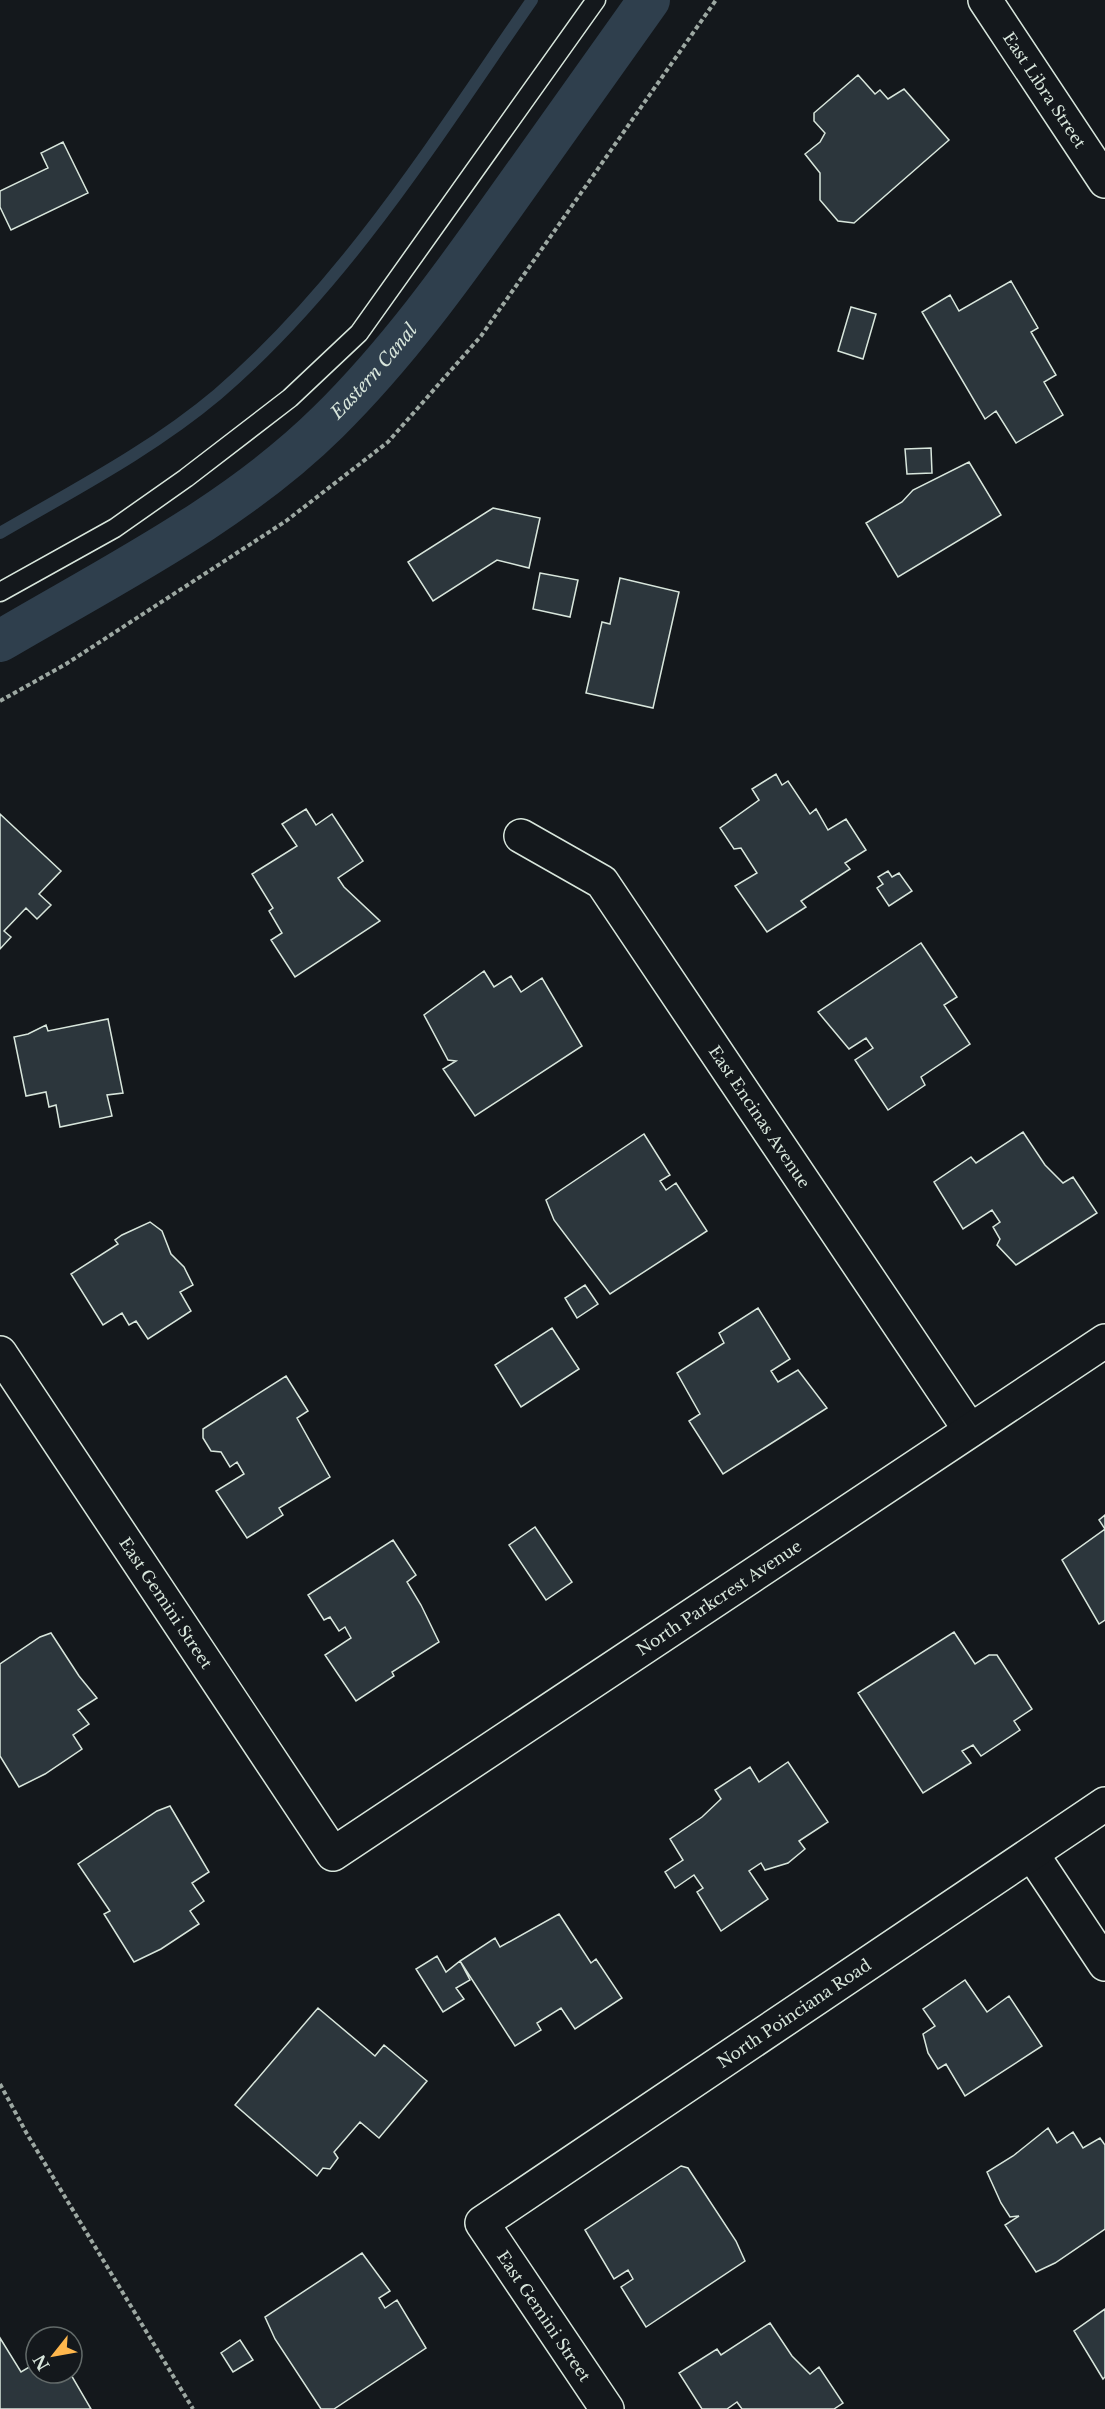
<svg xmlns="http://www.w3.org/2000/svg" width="1105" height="2409" font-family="'Libre Baskerville',serif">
  <rect width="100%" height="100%" fill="#14181c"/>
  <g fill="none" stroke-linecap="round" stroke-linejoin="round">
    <path stroke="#2f3f4d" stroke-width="12" d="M0,533C74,490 153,449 218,394C346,284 437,137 532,0"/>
    <path stroke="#2f3f4d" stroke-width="42" id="s1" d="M0,641C112,575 235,514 328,422C397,354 453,276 509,197C555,132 602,66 649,0"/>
  </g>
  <path fill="#2c363c" stroke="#d8e6dc" stroke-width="1.5" d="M858,75L875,94L880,90L888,99L904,89L949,140L854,223L838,221L820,200V173L805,154L820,142L825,133L814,121V113Z
    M63,142L88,193L11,230L0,207V191L48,168L41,153Z
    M1011,281L1038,328L1031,332L1056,375L1044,382L1063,415L1016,443L996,411L985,419L922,312L950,295L959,311Z
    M851,307L876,314L863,359L838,351Z
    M931,448L932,473L907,474L905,449Z
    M969,462L1001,515L898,577L866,523L902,502L913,490Z
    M493,508L540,518L529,568L497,560L433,601L408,562Z
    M540,573L578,580L570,617L533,609Z
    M620,578L679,592L653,708L586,693L602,622L610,624Z
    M776,774L782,785L788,781L810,814L816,809L828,830L846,819L866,850L845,863L850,869L801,901L806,907L767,932L735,886L757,873L741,848L734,849L720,828L759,800L752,789Z
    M306,809L316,825L332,814L363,861L338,878L344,887L380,921L295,977L271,940L282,933L269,911L273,908L252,874L297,846L282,824Z
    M0,814L61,871L39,894L51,905L37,919L26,908L4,931L11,937L0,949Z
    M888,871L892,877L899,873L912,891L889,906L877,888L883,884L878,877Z
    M921,943L957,997L944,1005L970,1044L921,1077L925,1085L888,1110L855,1060L873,1048L866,1038L849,1049L818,1012Z
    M484,971L494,987L511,976L521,992L542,978L582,1046L475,1116L443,1069L456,1061L448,1060L424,1015Z
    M108,1019L123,1093L107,1095L112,1116L60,1127L56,1105L49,1107L46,1092L26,1096L14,1037L28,1034L46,1025L48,1031Z
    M1023,1132L1045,1165L1063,1183L1073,1177L1097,1213L1016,1265L997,1245L1000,1239L993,1227L1000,1222L992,1210L963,1229L934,1182L971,1157L976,1163Z
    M644,1134L670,1175L660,1181L666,1190L676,1183L707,1231L610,1294L554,1220L546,1200Z
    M150,1222L162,1231L171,1254L184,1267L193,1285L180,1292L191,1311L148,1339L136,1321L129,1325L122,1313L103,1325L71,1274L118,1244L115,1240L122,1235Z
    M585,1285L598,1304L577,1318L565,1298Z
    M758,1308L790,1359L771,1371L778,1382L798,1370L827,1408L723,1474L689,1421L700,1414L677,1373L724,1343L719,1333Z
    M552,1328L579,1369L521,1407L495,1365Z
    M286,1376L308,1411L297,1418L330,1477L279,1508L283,1515L247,1538L216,1491L244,1474L237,1462L230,1467L221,1452L211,1451L203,1438V1429Z
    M1105,1515V1620L1099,1624L1062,1560L1105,1529L1099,1520Z
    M535,1527L572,1582L546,1600L509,1545Z
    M393,1540L416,1575L407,1582L421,1605L439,1642L392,1672L394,1676L356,1701L325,1655L351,1638L345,1627L339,1631L330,1617L324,1620L308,1595Z
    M954,1632L975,1664L989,1655H997L1032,1709L1014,1721L1020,1730L981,1756L973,1745L962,1751L971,1763L923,1793L858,1693Z
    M51,1633L79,1676L97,1698L78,1710L89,1724L73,1735L82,1749L45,1774L19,1787L0,1756V1664L40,1637Z
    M788,1762L828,1822L799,1841L805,1849L788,1863L765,1870L761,1863L749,1871L768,1899L721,1931L697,1892L703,1888L694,1875L675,1888L665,1872L683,1860L670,1839L702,1817L721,1799L715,1790L750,1767L759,1782Z
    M170,1806L209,1872L192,1883L204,1901L190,1911L199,1924L161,1949L134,1962L104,1914L110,1911L78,1864L157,1811Z
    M559,1914L591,1963L596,1959L622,1998L575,2029L561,2008L537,2023L541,2030L515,2046L460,1961L495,1938L500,1947Z
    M437,1956L446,1972L460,1961L470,1980L456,1988L464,1999L443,2012L416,1969Z
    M965,1980L987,2012L1009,1996L1042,2046L965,2096L946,2064L938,2069L928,2053L923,2034L935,2026L923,2009Z
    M318,2008L375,2056L384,2045L427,2081L379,2138L360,2122L334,2152L338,2158L330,2169L323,2168L317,2176L235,2105Z
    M1048,2128L1057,2143L1073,2132L1083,2148L1100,2138L1105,2145V2229L1055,2263L1036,2272L1005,2225L1019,2216L1010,2217L1001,2203L987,2172L1013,2156Z
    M681,2166L688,2168L736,2241L745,2261L646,2327L621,2287L633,2279L628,2270L614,2279L585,2230Z
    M362,2253L390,2291L379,2298L385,2308L397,2300L426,2348L334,2409H321L275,2339L265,2317Z
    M1105,2309V2377L1103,2379L1074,2331Z
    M770,2323L792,2356L810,2374L819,2367L843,2403L834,2409H742L737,2402L727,2409H702L679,2373L717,2349L721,2355Z
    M0,2338L21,2372L36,2363V2373H70L91,2409H0Z
    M240,2340L253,2360L233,2372L221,2353Z"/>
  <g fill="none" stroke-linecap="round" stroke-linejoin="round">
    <defs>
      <path id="lane" d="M0,592L115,528L186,478L290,398L359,333L596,0"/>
      <g id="street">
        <path id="s2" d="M985,0L1105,181"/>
        <path id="s3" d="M521,836L602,882L970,1430"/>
        <path id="s4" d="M0,1353L333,1854L1105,1341"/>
        <path d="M1032,1854L1105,1964"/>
        <path id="s5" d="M607,2409L482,2223L1105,1804"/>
      </g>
    </defs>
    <use href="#lane" stroke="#d8e6dc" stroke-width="21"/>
    <use href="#street" stroke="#d8e6dc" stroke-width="36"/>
    <path stroke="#9da8a2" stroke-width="4" stroke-dasharray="4.5 3" stroke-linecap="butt" d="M0,701L66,664L286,521L388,442L481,336L716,0
      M0,2084L27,2134L193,2409"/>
    <use href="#lane" stroke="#14181c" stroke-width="18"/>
    <use href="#street" stroke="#14181c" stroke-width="33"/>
  </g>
  <g text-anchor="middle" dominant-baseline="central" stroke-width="4.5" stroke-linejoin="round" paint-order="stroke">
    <g font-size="16" fill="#d8e6dc" stroke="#14181c">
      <text stroke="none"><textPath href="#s2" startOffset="108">East Libra Street</textPath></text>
      <text stroke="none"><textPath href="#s3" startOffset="376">East Encinas Avenue</textPath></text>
      <text stroke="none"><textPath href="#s4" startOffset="1065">North Parkcrest Avenue</textPath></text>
      <text stroke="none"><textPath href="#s4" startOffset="300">East Gemini Street</textPath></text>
      <text stroke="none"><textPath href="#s5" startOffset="600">North Poinciana Road</textPath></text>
      <text transform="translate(544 2316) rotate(56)">East Gemini Street</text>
    </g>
    <g font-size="18" font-style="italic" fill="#d8e6dc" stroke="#14181c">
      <text stroke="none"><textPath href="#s1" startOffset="464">Eastern Canal</textPath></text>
    </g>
  </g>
  <g transform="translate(54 2355) rotate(239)"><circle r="28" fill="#14181c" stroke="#626a69" stroke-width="1.5"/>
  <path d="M0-4.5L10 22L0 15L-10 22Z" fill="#ffb74d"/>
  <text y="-9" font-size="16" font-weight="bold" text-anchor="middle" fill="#d8e6dc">N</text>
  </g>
</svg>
